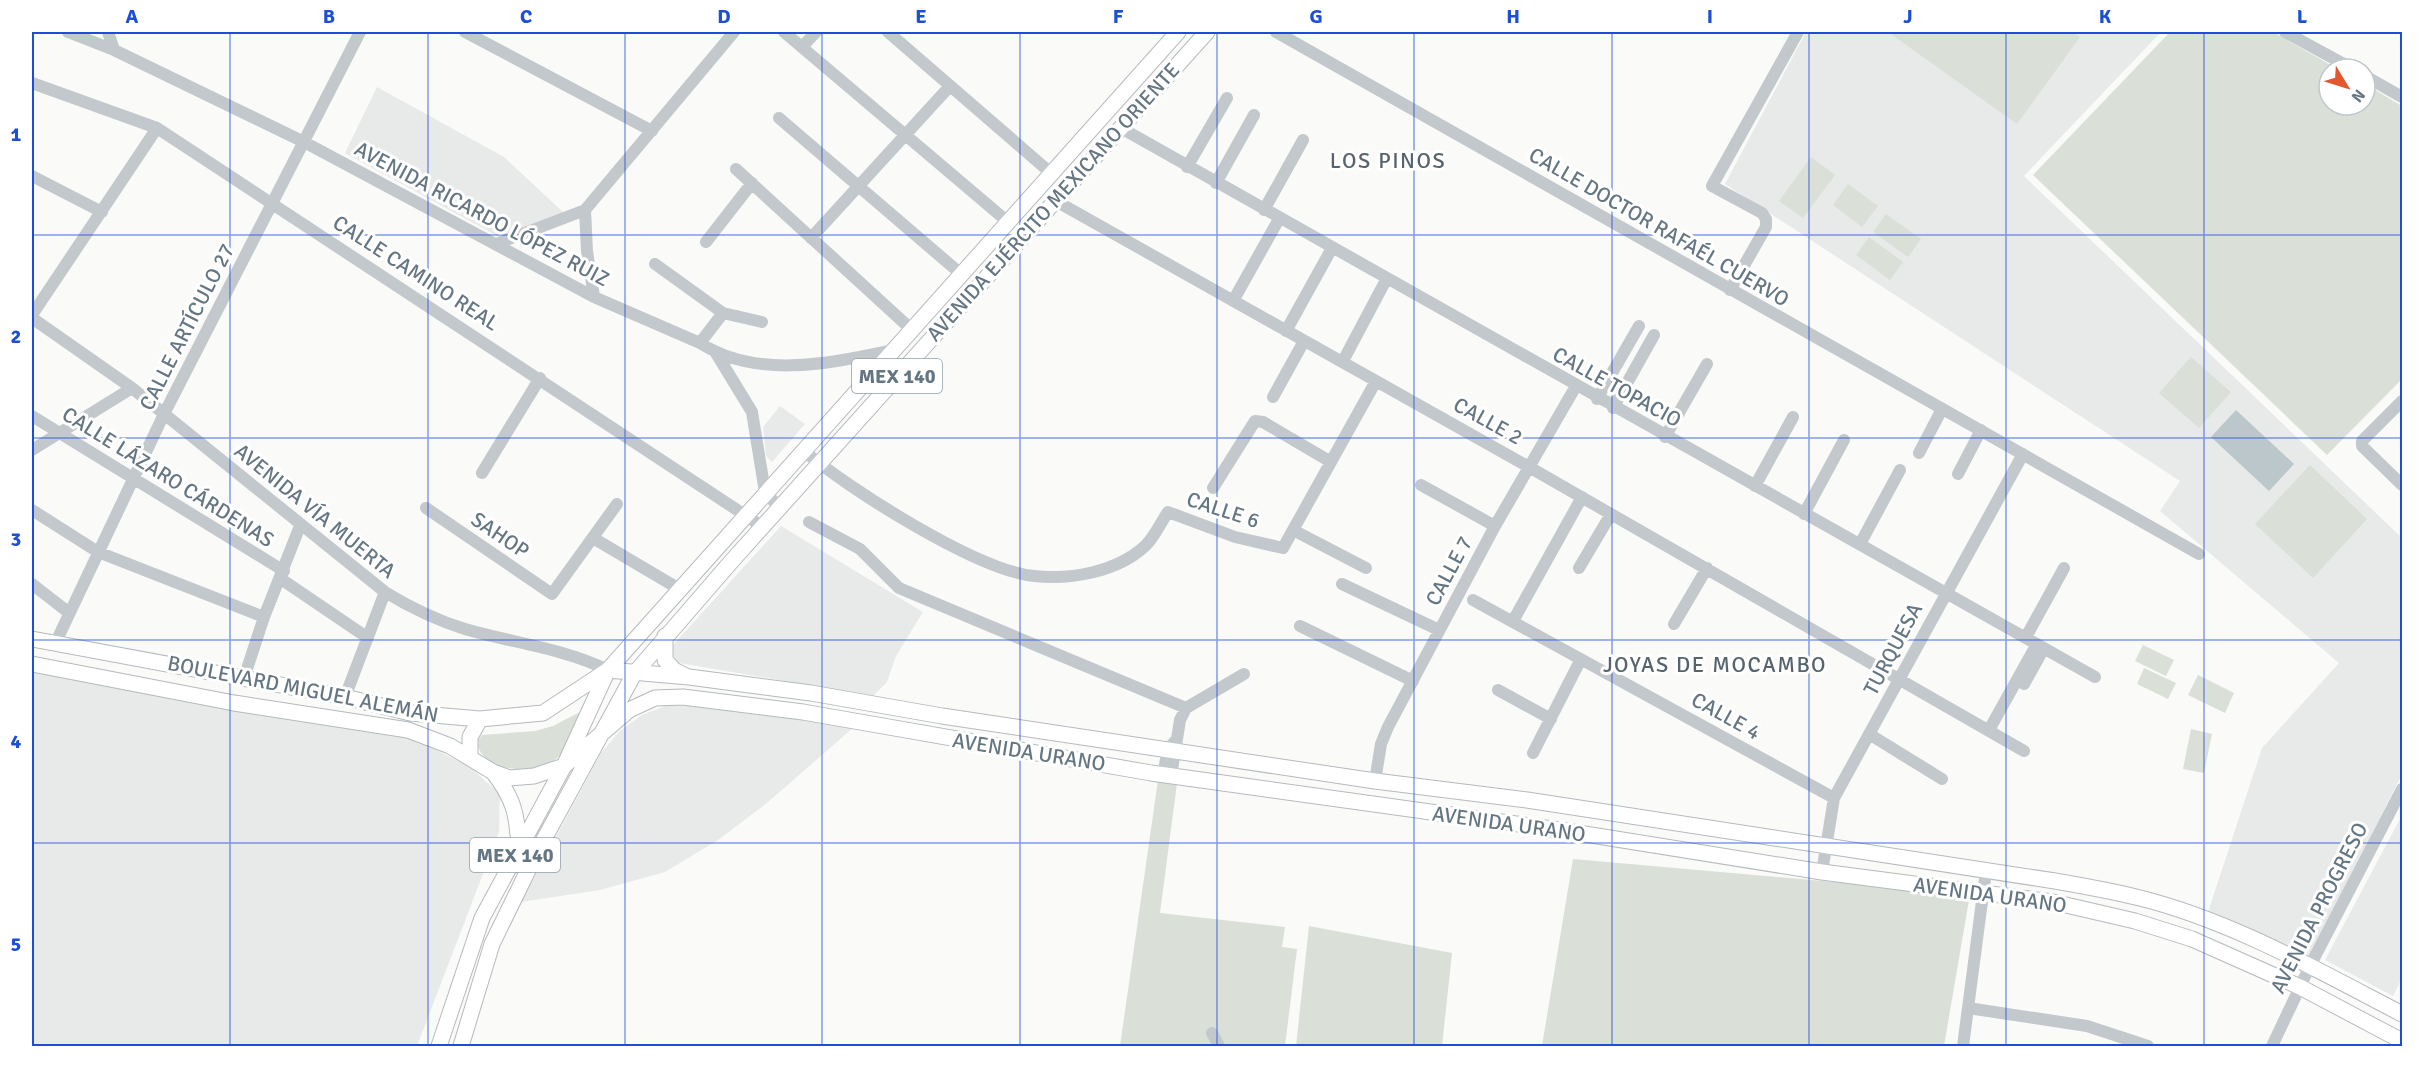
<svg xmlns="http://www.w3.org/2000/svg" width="2434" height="1078" font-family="Signika,sans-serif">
  <rect width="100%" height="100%" fill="#fafaf8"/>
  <path fill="#e8e9e9" d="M1806,32H2161L2024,176L2402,538V774L2307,963L2208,912L2262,748L2339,663L2160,511L2180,481L1725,184Z
    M377,87L504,157L563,212L499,237L345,153Z
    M780,406L805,424L772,462L766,456L763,427Z
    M781,526L923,612L896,656L887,682L873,696L679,663L673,655L672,646Z
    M32,670L410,737L470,767L500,794L499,832L417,1046H32Z
    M700,702L854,727L767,803L718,840L665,872L600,890L521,902L601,753L620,731L642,715L668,705Z
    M2402,815V978L2393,996L2325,960Z"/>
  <path fill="#dadfd7" d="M1888,32H2072L2080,37L2017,124Z
    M2170,32H2273L2338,69H2329V105H2365V84L2402,106V379L2327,455L2033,175Z
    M1811,157L1835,175L1803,218L1779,201Z
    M1848,184L1878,206L1862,227L1833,205Z
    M1886,214L1921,239L1908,257L1873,232Z
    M1869,237L1903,262L1890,280L1856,255Z
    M2191,357L2231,392L2199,428L2159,393Z
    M2310,465L2367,519L2313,578L2255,524Z
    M2143,645L2174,660L2166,676L2135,661Z
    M2144,668L2176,683L2168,699L2137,684Z
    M2198,675L2234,693L2225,713L2188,695Z
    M580,712L582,714C575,727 567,750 556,759C534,775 481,774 477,741L482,735L535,731L553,726Z
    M2191,729L2212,734L2204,773L2183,769Z
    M1158,780L1177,783L1160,913L1285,927L1282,947L1297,949L1285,1046H1120Z
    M1573,859L1970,894L1944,1046H1542Z
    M1309,926L1452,953L1442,1046H1296Z"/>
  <path fill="#bbc7cb" d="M2236,410L2294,464L2269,491L2211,437Z"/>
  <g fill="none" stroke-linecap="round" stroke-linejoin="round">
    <defs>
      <path id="major" d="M665,636V660L674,670L686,676
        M32,639L345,697L410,713L480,719L543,713L608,670L689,677L811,693L942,716L1375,781L1527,800L2055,881C2084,886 2112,891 2140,898C2232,921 2319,971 2402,1014
        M32,664L234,703L408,730L450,746L493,772L509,778L534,776L564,766L629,710L655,698L683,697L803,712L1151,773L1560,830L1822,872L2053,902L2135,921L2192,939L2300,987L2402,1041
        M470,758V737L480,719
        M493,772C514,799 517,814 519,847
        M439,1046L482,918L564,766L608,670L1178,32
        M461,1046L492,944L536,854L634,674L730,563L1207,32"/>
    </defs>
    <use href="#major" stroke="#b5babe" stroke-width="17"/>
    <path stroke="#c3c8cc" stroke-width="12" d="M68,32L114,50L304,142L594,297L700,343C758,380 831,363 894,350
      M108,32L114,50
      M465,32L652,131
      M784,32L1008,222
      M888,32L1052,174
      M1276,32L2199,554
      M2285,32L2353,69
      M802,47L816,32
      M2365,76L2402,97
      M32,83L157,128L763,527
      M779,118L961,274
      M1121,128L2095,677
      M1187,167L1227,98
      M736,169L912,330
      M32,176L102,212
      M1216,183L1254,115
      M1054,200L1529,467L2024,751
      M585,210L587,251L594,297
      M1264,210L1303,140
      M811,238L950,86
      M706,242L752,183
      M496,244L585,210L734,32
      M655,264L723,313L762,322
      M1730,290L1766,227V219L1762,213L1712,186L1798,32
      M1233,301L1279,219
      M32,315L157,128
      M32,318L132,388L385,592C411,608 436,620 465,629C513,643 563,648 608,670
      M1286,331L1332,248
      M700,343L723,313
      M716,353L752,412L765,492L780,508
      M1343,361L1387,278
      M1273,397L1304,341
      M1597,399L1639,326
      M2402,401L2362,441V446L2402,485
      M1613,408L1654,335
      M32,416L284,571
      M1665,437L1707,364
      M32,450L132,388
      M803,450C847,488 978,571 1034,576C1071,580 1117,572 1145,546C1154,538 1161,522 1168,512L1235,537L1283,548L1376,381
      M1919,453L1942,409
      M482,473L540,378
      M1958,474L1981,430
      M1421,485L1495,526
      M1755,486L1793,417
      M1213,488L1255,421L1263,422L1331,462
      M426,508L552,594L617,504
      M32,510L98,552L264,617
      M1804,514L1844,440
      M809,522L860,549L899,588L1186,708
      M1293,530L1366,568
      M593,538L681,590
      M1860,544L1900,470
      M1579,568L1611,514
      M281,579L368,638
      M32,584L68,612
      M1342,584L1439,630
      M1473,600L1834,798
      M1513,621L1582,497
      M1674,624L1707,568
      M1300,626L1413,681
      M2026,637L2064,568
      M55,644L164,414L360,32
      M244,678L264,617L300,526
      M2024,684L2044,648
      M1498,690L1551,719
      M345,697L385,592
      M1989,730L2037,644
      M1869,734L1942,779
      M1177,739L1180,720L1186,708L1244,674
      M1533,753L1581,659
      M1163,775L1168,749L1177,739L1171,776
      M1375,781L1381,744L1388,727L1495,526L1576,386
      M1822,872L1834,798L2023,454
      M1968,1008L2087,1026L2148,1046
      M1212,1033L1219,1046
      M1963,1046L1986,871
      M2272,1046L2310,966L2402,789"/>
    <use href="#major" stroke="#fff" stroke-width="15"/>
  </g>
  <path fill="none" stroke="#1d4ed8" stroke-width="1.5" stroke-opacity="0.55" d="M230,32V1046M428,32V1046M625,32V1046M822,32V1046M1020,32V1046M1217,32V1046M1414,32V1046M1612,32V1046M1809,32V1046M2006,32V1046M2204,32V1046M32,235H2402M32,438H2402M32,640H2402M32,843H2402"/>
  <g text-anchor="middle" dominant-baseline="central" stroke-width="6" stroke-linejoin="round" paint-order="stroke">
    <g fill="#fff" stroke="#939fa8" stroke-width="1.5">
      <rect x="852" y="359" width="90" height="34" rx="4.5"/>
      <rect x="470" y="838" width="90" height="34" rx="4.5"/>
    </g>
    <g font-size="20" font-weight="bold" fill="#657683">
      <text x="897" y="376">MEX 140</text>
      <text x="515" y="855">MEX 140</text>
    </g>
    <g font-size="21" fill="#657683" stroke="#fff">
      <text transform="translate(1053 202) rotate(-48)">AVENIDA EJÉRCITO MEXICANO ORIENTE</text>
      <text transform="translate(482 214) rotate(28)">AVENIDA RICARDO LÓPEZ RUIZ</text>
      <text transform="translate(1659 227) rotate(30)">CALLE DOCTOR RAFAÉL CUERVO</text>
      <text transform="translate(416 273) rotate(33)">CALLE CAMINO REAL</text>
      <text transform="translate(187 327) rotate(-63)">CALLE ARTÍCULO 27</text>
      <text transform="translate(1617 387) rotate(29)">CALLE TOPACIO</text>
      <text transform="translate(1488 421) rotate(29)">CALLE 2</text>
      <text transform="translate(168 477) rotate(32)">CALLE LÁZARO CÁRDENAS</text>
      <text transform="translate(1223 510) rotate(18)">CALLE 6</text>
      <text transform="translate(315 511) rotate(39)">AVENIDA VÍA MUERTA</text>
      <text transform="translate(500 535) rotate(34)">SAHOP</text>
      <text transform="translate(1449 571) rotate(-62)">CALLE 7</text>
      <text transform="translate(1893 649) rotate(-62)">TURQUESA</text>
      <text transform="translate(303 689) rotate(11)">BOULEVARD MIGUEL ALEMÁN</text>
      <text transform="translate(1726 716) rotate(29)">CALLE 4</text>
      <text transform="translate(1029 752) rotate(9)">AVENIDA URANO</text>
      <text transform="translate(1509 824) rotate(8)">AVENIDA URANO</text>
      <text transform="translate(1990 895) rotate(8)">AVENIDA URANO</text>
      <text transform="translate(2319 908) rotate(-63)">AVENIDA PROGRESO</text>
    </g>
    <g font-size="22" letter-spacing="1.5" fill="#57646e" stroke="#fff">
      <text x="1388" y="160">LOS PINOS</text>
      <text x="1715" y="664">JOYAS DE MOCAMBO</text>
    </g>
  </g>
  <rect width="2434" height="1078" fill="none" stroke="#ffffff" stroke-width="66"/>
  <g transform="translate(2347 87) rotate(128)"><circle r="28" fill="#ffffff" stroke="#c1c8cd" stroke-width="1.5"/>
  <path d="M0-4.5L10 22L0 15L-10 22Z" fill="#e4572e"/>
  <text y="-9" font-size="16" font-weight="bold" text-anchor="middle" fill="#657683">N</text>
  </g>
  <rect x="33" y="33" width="2368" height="1012" fill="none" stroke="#1d4ed8" stroke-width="2"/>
  <g font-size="20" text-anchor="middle" font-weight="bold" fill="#1d4ed8">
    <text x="132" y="23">A</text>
    <text x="329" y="23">B</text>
    <text x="526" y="23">C</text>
    <text x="724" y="23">D</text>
    <text x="921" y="23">E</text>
    <text x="1118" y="23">F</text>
    <text x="1316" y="23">G</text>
    <text x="1513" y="23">H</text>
    <text x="1710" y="23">I</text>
    <text x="1908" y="23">J</text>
    <text x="2105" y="23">K</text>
    <text x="2302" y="23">L</text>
    <text x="16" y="141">1</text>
    <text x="16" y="343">2</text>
    <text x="16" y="546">3</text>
    <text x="16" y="748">4</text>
    <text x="16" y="951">5</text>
  </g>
</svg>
